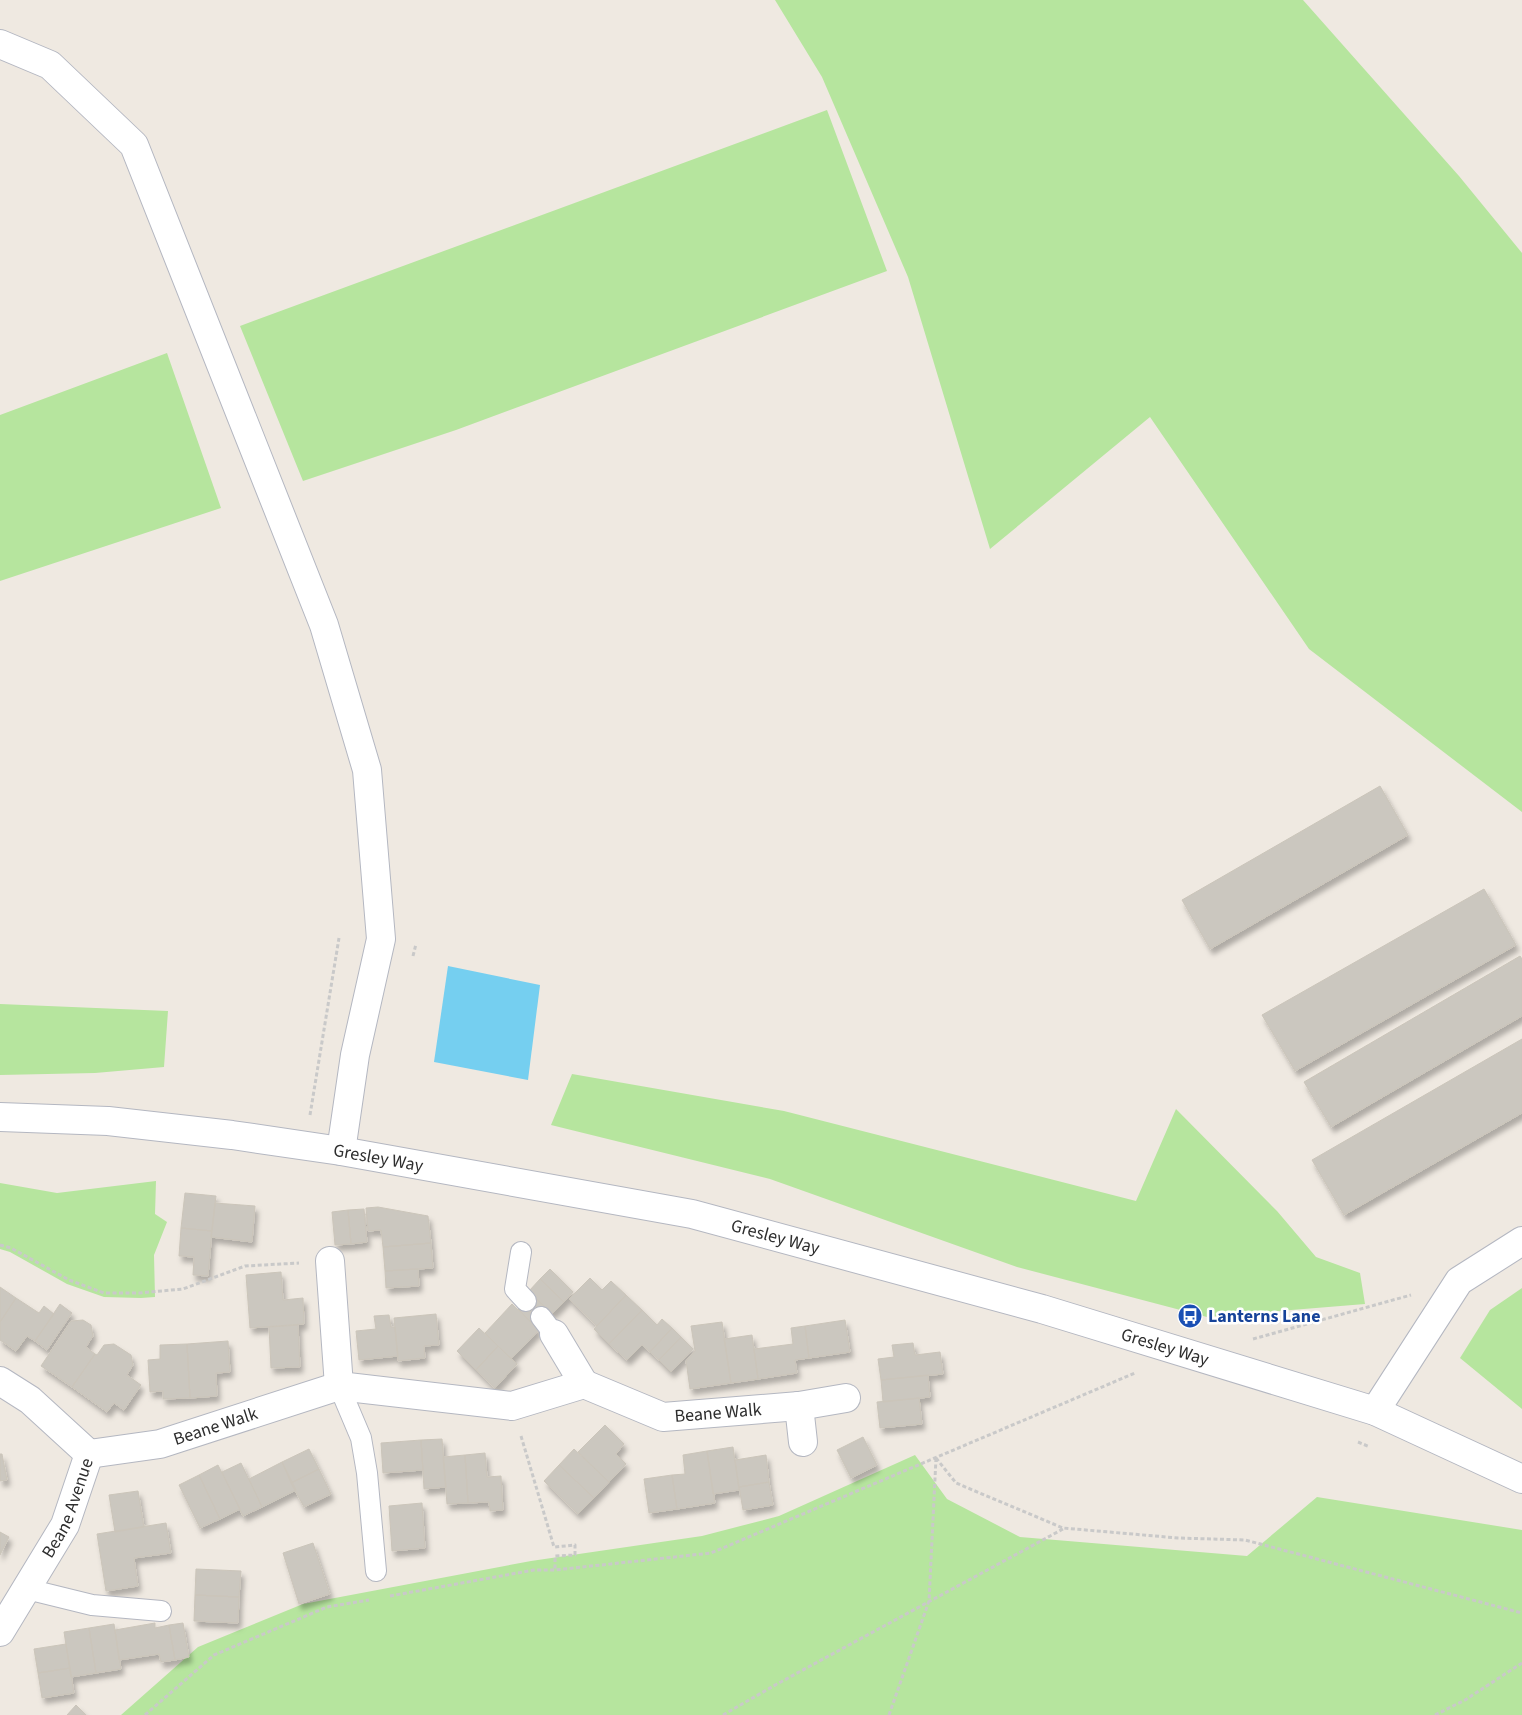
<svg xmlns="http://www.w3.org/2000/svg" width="1522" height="1715" font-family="'Source Sans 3',sans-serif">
  <defs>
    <filter id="shadow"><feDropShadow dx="3" dy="5.5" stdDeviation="2.5" flood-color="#0004"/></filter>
  </defs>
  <rect width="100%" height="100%" fill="#efe9e1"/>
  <path fill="#b6e59e" d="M775,0H1303L1459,176L1522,253V812L1309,649L1150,417L990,549L908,277L822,77Z
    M827,110L887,271L456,430L303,481L240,326Z
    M167,353L221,508L0,581V415Z
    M0,1004L168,1011L164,1067L95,1073L0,1075Z
    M572,1074L784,1111L1136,1201L1176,1109L1277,1211L1316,1257L1360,1273L1365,1304L1207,1317L1017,1267L770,1179L551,1125Z
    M156,1181L155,1214L167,1222L154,1255L155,1297L141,1298L104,1297L67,1284L10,1252L0,1249V1183L57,1193Z
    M1522,1288V1409L1460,1358L1490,1310Z
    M915,1455L947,1499L1020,1537L1247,1556L1317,1497L1522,1530V1715H121L198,1647L303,1604L531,1561L702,1536L779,1516Z"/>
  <path fill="#75cff0" d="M448,966L540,985L528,1080L434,1062Z"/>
  <path fill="#cbc7bf" stroke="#cbc5ba" filter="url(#shadow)" d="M1380,786L1408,835L1210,949L1182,900Z
    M1484,889L1516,945L1295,1071L1262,1015Z
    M1520,956L1522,959V1016L1331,1127L1304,1082Z
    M1522,1039V1113L1344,1215L1312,1160Z
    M185,1193L216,1196L212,1231L181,1228Z
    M215,1203L255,1206L252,1242L211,1237Z
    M378,1207L428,1216L431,1243L383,1247L381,1230L368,1231L366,1208Z
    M364,1209L367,1242L351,1244L348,1210Z
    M348,1210L351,1244L335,1245L332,1212Z
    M181,1228L212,1231L208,1276L193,1275L194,1257L179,1256Z
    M431,1243L433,1268L385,1271L383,1247Z
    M418,1269L419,1286L386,1288L385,1271Z
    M550,1269L573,1292L564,1302L540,1279Z
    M281,1272L283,1300L303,1298L304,1324L250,1328L246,1275Z
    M590,1278L602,1290L611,1281L626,1295L597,1326L569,1299Z
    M540,1279L564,1302L552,1314L529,1291Z
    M0,1287L16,1298L0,1322Z
    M532,1295L548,1310L534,1325L518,1309Z
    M626,1295L642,1310L609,1344L594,1329Z
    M16,1298L39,1313L44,1306L54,1314L35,1341L27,1336L16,1351L0,1340V1322Z
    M60,1304L72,1313L47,1350L35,1341Z
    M512,1304L539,1330L511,1359L485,1333Z
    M642,1310L657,1325L662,1319L672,1328L650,1352L642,1345L627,1360L609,1344Z
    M436,1314L439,1345L424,1346L425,1358L398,1361L394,1318Z
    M389,1315L391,1327H395L398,1356L359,1360L356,1331L376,1329L374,1316Z
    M83,1320L91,1325L93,1336L86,1347L95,1354L72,1387L41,1366L71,1321Z
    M845,1320L850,1352L809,1358L805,1326Z
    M722,1322L731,1383L690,1389L686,1361L695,1351L691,1326Z
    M298,1325L300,1367L271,1368L269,1327Z
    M805,1326L809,1358L795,1360L797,1373L758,1379L754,1349L793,1344L791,1328Z
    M479,1328L498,1346L476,1370L457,1351Z
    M672,1328L681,1337L659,1360L650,1352Z
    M752,1335L758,1379L731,1383L724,1339Z
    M681,1337L693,1349L671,1372L659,1360Z
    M228,1341L230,1372L216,1373L217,1396L190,1398L187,1344Z
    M913,1343L915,1355L940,1352L943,1374L881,1380L878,1359L894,1357L892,1345Z
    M114,1344L131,1355L133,1365L127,1375L141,1385L124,1410L114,1403L107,1412L72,1387L95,1354L97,1355L104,1345Z
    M187,1344L190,1398L163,1399V1391L150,1392L148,1360L160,1359V1345Z
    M498,1346L517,1364L495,1388L476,1370Z
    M928,1375L930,1397L883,1402L881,1380Z
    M919,1398L922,1424L880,1428L877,1402Z
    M605,1425L624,1444L616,1454L626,1464L609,1482L578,1452Z
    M863,1437L877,1465L851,1478L837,1450Z
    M442,1439L446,1487L424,1489L421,1440Z
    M421,1440L423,1470L383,1473L381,1443Z
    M733,1447L739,1490L713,1494L707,1451Z
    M309,1449L319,1469L291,1483L282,1462Z
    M574,1449L609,1482L594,1498L559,1465Z
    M707,1451L715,1503L677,1509L672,1475L685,1474L683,1455Z
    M485,1453L487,1477L501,1476L503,1510L490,1511L489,1502L468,1503L465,1455Z
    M0,1454H2L7,1480L0,1481Z
    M465,1455L468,1503L447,1504L443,1457Z
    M766,1455L769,1482L739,1487L735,1460Z
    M282,1462L296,1490L262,1507L249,1479Z
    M241,1463L262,1507L243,1516L222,1472Z
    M218,1465L240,1509L220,1519L199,1475Z
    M559,1465L594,1498L578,1514L544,1481Z
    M319,1469L331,1494L304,1507L291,1483Z
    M199,1475L220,1519L200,1528L179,1485Z
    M672,1475L677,1509L649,1513L644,1479Z
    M769,1482L773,1505L743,1510L739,1487Z
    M138,1491L144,1527L115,1532L109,1495Z
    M422,1503L425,1548L392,1551L389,1506Z
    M166,1523L171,1553L134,1558L138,1586L106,1591L97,1534Z
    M0,1532L9,1537L0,1555Z
    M313,1543L330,1594L299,1604L283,1553Z
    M196,1569L241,1571L239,1597L195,1595Z
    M195,1595L239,1597L238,1623L194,1621Z
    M155,1623V1628L169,1625L175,1660L161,1662L159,1654L119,1660L115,1630Z
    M183,1623L189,1657L175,1660L169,1625Z
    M114,1624L121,1669L96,1673L89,1628Z
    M89,1628L96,1673L71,1677L64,1632Z
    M66,1644L70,1668L38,1673L34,1649Z
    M70,1668L74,1693L42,1698L38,1673Z
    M76,1705L86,1715H67Z"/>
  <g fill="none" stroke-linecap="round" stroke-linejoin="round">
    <defs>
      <path id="service" d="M521,1252L515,1289L526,1301
        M541,1317L554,1334
        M339,1386L361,1438L367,1473L376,1571
        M27,1589L92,1605L161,1611"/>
      <g id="minor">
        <path d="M330,1261L339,1386"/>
        <path d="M554,1334L584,1384"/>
        <path d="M0,1381L30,1400L89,1454"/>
        <path d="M799,1406L803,1442"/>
        <path d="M1375,1411L1459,1281L1522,1241"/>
        <path id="s1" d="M89,1454L160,1444L339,1386L512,1406L584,1384L663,1417L799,1406L846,1398"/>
        <path id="s2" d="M0,1632L65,1525L89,1454"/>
      </g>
      <g id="tertiary">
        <path d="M0,44L50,65L134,145L324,625L367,770L381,939L355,1055L341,1151"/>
        <path id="s3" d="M0,1117L108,1121L232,1135L341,1151L692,1214L1042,1309L1375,1411L1522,1479"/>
      </g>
    </defs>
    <use href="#service" stroke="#b4b7c1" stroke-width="22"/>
    <use href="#minor" stroke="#b4b7c1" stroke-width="30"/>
    <use href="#tertiary" stroke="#b4b7c1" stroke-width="30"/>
    <path stroke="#c9c9c9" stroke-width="3" stroke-dasharray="4 2.5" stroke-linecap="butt" d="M413,956L416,944
      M310,1115L339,938
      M0,1245L11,1248L69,1280L104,1293H139L183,1289L245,1266L299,1263
      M1253,1339L1411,1295
      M521,1436L554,1547L575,1545V1555L555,1556V1570
      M1358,1442L1370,1447
      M936,1458L956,1483L1063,1528L1178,1538L1245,1540L1522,1613
      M390,1596L534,1570H555L711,1553L1135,1373
      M145,1715L214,1655L327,1607L369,1600
      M723,1715L777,1684L1063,1529
      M889,1715L929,1601L936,1458
      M1435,1715L1465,1700L1522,1663"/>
    <use href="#service" stroke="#fff" stroke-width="20"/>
    <use href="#minor" stroke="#fff" stroke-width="28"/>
    <use href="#tertiary" stroke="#fff" stroke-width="28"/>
  </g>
  <defs>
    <symbol id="bus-disc" viewBox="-11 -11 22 22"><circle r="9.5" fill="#1a4fb4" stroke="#fff"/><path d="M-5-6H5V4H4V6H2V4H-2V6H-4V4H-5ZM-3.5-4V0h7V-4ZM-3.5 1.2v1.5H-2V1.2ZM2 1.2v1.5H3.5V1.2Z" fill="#fff"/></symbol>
  </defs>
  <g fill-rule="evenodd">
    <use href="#bus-disc" x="1176" y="1302" width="28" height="28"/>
  </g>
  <g text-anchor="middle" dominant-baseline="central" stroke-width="5" stroke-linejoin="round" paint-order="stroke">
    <g font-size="18" fill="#2e2e2e" stroke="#fff">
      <text stroke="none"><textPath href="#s3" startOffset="381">Gresley Way</textPath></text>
      <text stroke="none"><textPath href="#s3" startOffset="786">Gresley Way</textPath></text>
      <text stroke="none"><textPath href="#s3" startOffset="1191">Gresley Way</textPath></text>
      <text stroke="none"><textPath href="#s1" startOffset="650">Beane Walk</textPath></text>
      <text stroke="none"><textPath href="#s1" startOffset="130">Beane Walk</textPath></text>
      <text stroke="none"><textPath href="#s2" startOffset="142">Beane Avenue</textPath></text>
    </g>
    <g font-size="18" font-weight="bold" fill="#164399" stroke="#fff" text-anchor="start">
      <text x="1208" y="1316">Lanterns Lane</text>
    </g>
  </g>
</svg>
